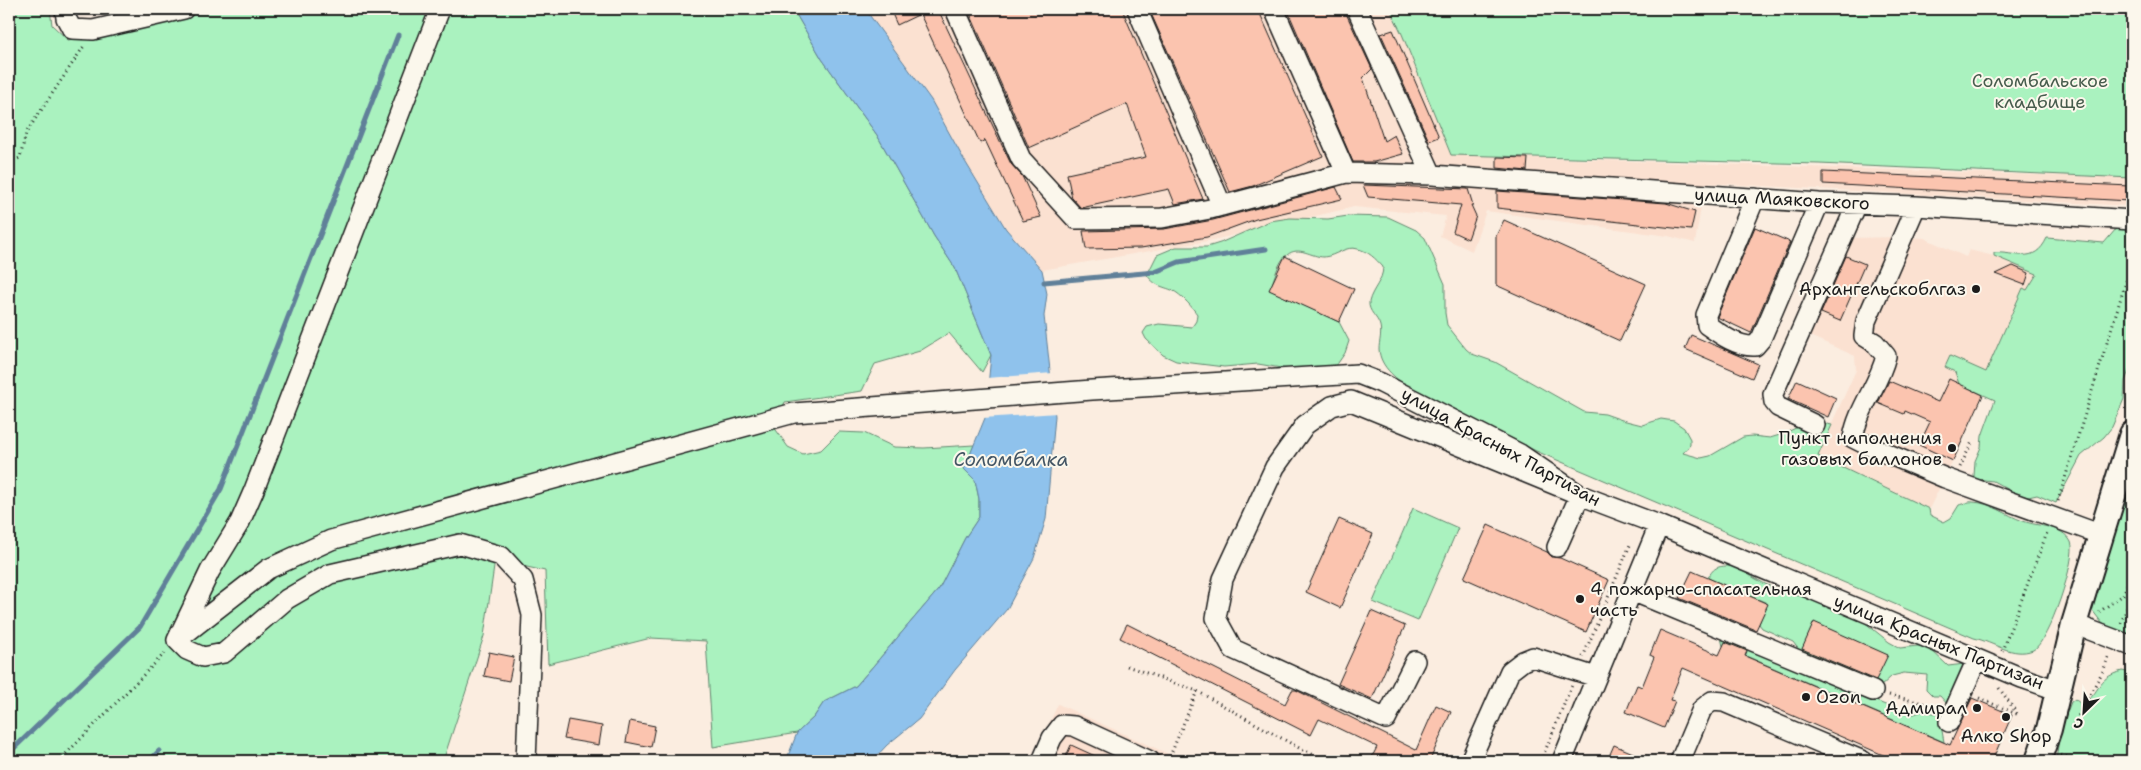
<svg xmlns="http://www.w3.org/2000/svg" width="2141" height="770" font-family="'Shantell Sans',sans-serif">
  <rect width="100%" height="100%" fill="#fbede0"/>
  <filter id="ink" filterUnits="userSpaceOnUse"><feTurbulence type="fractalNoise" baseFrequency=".02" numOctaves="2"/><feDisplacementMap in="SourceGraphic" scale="10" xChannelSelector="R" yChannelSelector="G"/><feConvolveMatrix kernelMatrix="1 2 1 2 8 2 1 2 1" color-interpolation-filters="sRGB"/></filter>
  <g filter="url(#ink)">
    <path fill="#fbe1d1" d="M865,9H1390L1402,34L1451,155L2132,178V206L1705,183L1695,243L1668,236L1486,211L1472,251L1440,236L1446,216L1354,207L1213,240L1042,270L1006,229L963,158L931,100Z
      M1903,237L1924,238L1966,257L1969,250L1994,256L2037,273L1953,461L1929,509L1817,456L1856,370L1855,356L1803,333L1847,238Z
      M1058,704L1184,761H1032Z"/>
    <path fill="#aaf2bf" stroke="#63876e" d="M9,9H50L52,25L68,40L215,9H793L822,59L877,135L934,236L955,268L991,355L982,372L949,333L920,351L875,364L862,391L785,402L774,427L788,447L803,454L821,450L839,432L864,433L894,447L924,448L974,445L965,469L975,480L979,499V517L965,538L939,589L856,686L824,702L814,717L797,733L713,747L706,641L651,638L548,664L545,571L495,560L484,636L443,761H9Z
      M1390,9H2132V178L1819,164L1451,155L1402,34Z
      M1348,216L1388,217L1416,230L1425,238L1445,284V313L1447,325L1466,349L1472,354L1495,362L1584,412L1605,414L1622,420L1642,425L1661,419L1674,421L1684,428L1690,439V445L1683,453L1701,458L1710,456L1743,437L1752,436L1770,438L1783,434L1800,426L1822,423L1832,425L1818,456L1929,509L1930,515L1944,522L1951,518L1959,505C1963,504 1969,501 1973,502C1992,503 2006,515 2023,521C2039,527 2062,525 2071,542C2078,556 2048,644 2033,650C2013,658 1993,642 1974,638L1536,451L1412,390C1398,380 1380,368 1379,349C1379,342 1382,334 1380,326C1378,317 1368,312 1369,302C1372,289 1383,281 1383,267C1376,259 1368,251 1358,249C1346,245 1336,256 1324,257C1311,257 1299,245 1287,255C1278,261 1274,280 1270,289L1339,322L1349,341L1345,353L1338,363L1333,367L1293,370L1258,364L1224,367L1176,361L1163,355L1146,339L1143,333L1147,327L1159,324L1192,327L1196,321L1197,314C1192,307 1184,298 1177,293C1167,286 1157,289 1147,275L1157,255L1176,247H1207L1220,243L1270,221L1290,218L1328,219Z
      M2126,227L2132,228V363L2125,381L2124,399L2112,427L2104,437L2081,456L2056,503L2037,495L2024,498L1993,481L1976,479L1974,476L1975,461L1981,447L1982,436L1995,400L1959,384L1955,372L1945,367L1950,356L1986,372L2023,288L2027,290L2037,274L1994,256V253C2015,251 2034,266 2047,238L2104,243L2116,229Z
      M2132,475V642L2102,623L2089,606L2128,476Z
      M1413,508L1458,528L1418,621L1373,602Z
      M1732,566C1754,575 1770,593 1795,590L1858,617L1889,642L1900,648L1926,645L1948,666L1965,664L1948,705L1940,696H1933L1926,689L1927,675L1904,673L1892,676L1879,688L1799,650L1793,642L1762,628L1759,624L1767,603L1708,578C1714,566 1719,566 1732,566Z
      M1721,638L1869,695L1878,702L1905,713L1914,714L1923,711L1939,714L1944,742L1723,646Z
      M2122,671L2132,673V761H2056L2060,730L2071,702L2075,699L2082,705C2103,691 2094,679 2122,671Z"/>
    <path fill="#8fc2ec" stroke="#618099" d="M793,9H865L931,100L963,158L1006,229L1042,270L1047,294L1044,316L1055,416L1046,519L1034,558L1007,609L955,670L919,719L887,745L872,761H786L797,733L814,717L824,702L856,686L939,589L965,538L979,517V499L975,480L964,469L985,418L991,355L955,268L934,236L877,135L822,59Z"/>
    <path fill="#fbede0" d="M1053,373L1057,413L983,418L986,378Z"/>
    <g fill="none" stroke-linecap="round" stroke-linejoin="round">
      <path stroke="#618099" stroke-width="5" d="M1044,282L1155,272L1179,262L1266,249
        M9,753L140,627L221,489L398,35
        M149,761L159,751"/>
    </g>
    <path fill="#fbc4af" stroke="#1c1c1c" d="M890,9H938L999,139L1011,164L1022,176L1041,217L1023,221L985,140L980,143L920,14L897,25Z
      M968,9H1122L1203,199L1175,204L1169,189L1081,208L1072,198L1067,174L1146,157L1127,104L1029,148Z
      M1149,9H1258L1323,156L1253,186L1230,192Z
      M1287,9H1344L1372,69L1363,78L1384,141L1394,135L1403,154L1374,162H1353Z
      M1393,30L1439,137L1429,141L1381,34Z
      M1497,157L1528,158L1527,171L1497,168Z
      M1823,172L2130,186V201L1823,184Z
      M1363,185L1468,189L1473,205H1471L1476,216L1468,239L1453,232L1461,205L1368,197Z
      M1336,187L1342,199L1256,219L1207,237L1141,248L1086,249L1083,231L1164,229L1213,220Z
      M1497,191L1666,203L1695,212L1691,230L1497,208Z
      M1504,220L1646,284L1620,341L1496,285V236Z
      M1755,227L1790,242L1751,333L1717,317Z
      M1285,256L1354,289L1339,322L1269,290Z
      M1846,256L1865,264L1840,321L1821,313Z
      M2013,266L2029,273L2025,285L1996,274Z
      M1691,335L1758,364L1752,378L1685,349Z
      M1949,379L1983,395L1953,461L1919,445L1930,422L1905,411L1904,414L1878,403L1889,381L1938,402Z
      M1797,380L1836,398L1828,417L1788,399Z
      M1339,519L1373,534L1340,608L1306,592Z
      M1488,525L1547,552L1552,557L1560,558L1609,580L1586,632L1464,578Z
      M1692,571L1768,604L1756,630L1679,598Z
      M1371,611L1405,626L1372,699L1338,684Z
      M1814,622L1888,655L1876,680L1802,649Z
      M1127,624L1285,704L1292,690H1296L1416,750L1436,705L1451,712L1431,758L1437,761H1370L1377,747L1319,719L1311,735L1120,638Z
      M1660,630L1719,655L1725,642L1747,651L1745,656L1950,745L1972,698L2012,715L1992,761H1897L1683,668L1670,700L1675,701L1664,728L1626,712L1637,685L1642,687L1654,657L1650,655Z
      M489,652L514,657L509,681L484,676Z
      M568,720L602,726L599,745L564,739Z
      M630,721L655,726L651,747L626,742Z
      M1071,745L1106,761H1064Z
      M1614,745L1652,761H1607Z"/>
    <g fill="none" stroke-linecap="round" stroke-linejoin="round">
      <defs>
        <path id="minor" d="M65,9L66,18L72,29L93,30L184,9
          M440,9L254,490L240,522L210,571L177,640L187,650L203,657L224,653L287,599L330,574L460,544L501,556L523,580L532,615L526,761
          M955,9L1021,159L1076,219L1162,218L1210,209L1346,173L1432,175L1819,203L1916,206L2132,220
          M1137,9L1222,206
          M1274,9L1346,173
          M1357,9L1432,175
          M1755,198L1706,315L1707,325C1721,335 1738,347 1755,346L1761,339L1819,203
          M1916,206L1866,321L1864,336L1875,343L1886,356C1879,385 1858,408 1853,438L1867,445L1945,478L2102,535
          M1815,425L1778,407L1774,402L1773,394L1857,204
          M1632,591L1873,691
          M2074,624L2132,646
          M177,640L268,569L331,540L794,413L1092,390L1358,374L1381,383L1520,454L1580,495L1659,525L2022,678L2057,690
          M1415,661L1386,719L1233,649L1216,618L1223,579L1275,467L1305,425L1332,406L1351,401L1580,495L1557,547
          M1949,722L1977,659
          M1042,761L1052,738L1062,725L1074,726L1150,761
          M1470,761L1510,671L1523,661L1533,657L1596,677
          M1562,761L1659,525
          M1680,761L1702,709L1712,701L1724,702L1863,761"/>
        <path id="major" d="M2038,761L2049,729L2074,624L2132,434"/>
      </defs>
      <use href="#minor" stroke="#1c1c1c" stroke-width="22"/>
      <use href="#major" stroke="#1c1c1c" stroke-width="28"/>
      <path stroke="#1c1c1c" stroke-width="3" stroke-dasharray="1 4" stroke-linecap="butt" d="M9,163L20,158L26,133L84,46
        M1960,467L1973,440
        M2058,501L2132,262
        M2132,599L2123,595L2132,573
        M2099,612L2123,595
        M2121,623L2131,598
        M2002,651L2047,533
        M1583,657L1630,545L1632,546
        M1127,666L1197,691L1301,749L1327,761
        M1999,688L2019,716
        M1889,695L1939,707
        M1979,698L2019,715
        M2071,729L2104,669L2109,655
        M2061,755L2079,761
        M59,761L166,652
        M1168,761L1197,691
        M1541,761L1572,685"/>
      <use href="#minor" stroke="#fbf7ec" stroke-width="19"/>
      <use href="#major" stroke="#fbf7ec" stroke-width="24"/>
    </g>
  </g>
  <g fill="#1c1c1c" stroke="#fbf7ec" stroke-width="2">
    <circle cx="1976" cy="289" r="5"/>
    <circle cx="1952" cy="448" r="5"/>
    <circle cx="1580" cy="599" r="5"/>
    <circle cx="1806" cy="697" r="5"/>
    <circle cx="1977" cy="708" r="5"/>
    <circle cx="2006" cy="717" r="5"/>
  </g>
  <g text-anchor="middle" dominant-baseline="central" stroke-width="4" stroke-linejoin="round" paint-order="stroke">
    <g font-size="18" fill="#475c4d" stroke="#fbf7ec">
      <text x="2040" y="81">Соломбальское<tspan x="2040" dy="21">кладбище</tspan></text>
    </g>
    <g font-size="18" fill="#1c1c1c" stroke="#fbf7ec">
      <text transform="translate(1782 199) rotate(3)">улица Маяковского</text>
      <text transform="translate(1501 447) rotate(29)">улица Красных Партизан</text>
      <text transform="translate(1939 642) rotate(22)">улица Красных Партизан</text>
    </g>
    <g font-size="18" fill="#1c1c1c" stroke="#fbf7ec" text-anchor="end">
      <text x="1966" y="289">Архангельскоблгаз</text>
      <text x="1942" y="438">Пункт наполнения<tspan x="1942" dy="21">газовых баллонов</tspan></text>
      <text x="1590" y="589" text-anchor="start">4 пожарно-спасательная<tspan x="1590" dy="21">часть</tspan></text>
      <text x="1816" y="697" text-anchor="start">Ozon</text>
      <text x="1967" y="708">Адмирал</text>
      <text x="2006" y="736" text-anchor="middle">Алко Shop</text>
    </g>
    <g font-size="19" font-style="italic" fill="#445665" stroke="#fbf7ec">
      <text x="1011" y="459">Соломбалка</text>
    </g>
  </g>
  <rect width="2141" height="770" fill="none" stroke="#fbf7ec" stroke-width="30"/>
  <rect x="15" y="15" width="2111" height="740" fill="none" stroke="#1c1c1c" stroke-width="2" filter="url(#ink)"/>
  <g transform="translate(2084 712) rotate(205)" stroke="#fbf7ec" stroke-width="4" paint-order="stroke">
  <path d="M0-4L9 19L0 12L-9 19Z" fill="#1c1c1c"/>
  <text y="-8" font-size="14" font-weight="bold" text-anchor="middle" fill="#1c1c1c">С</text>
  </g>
</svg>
